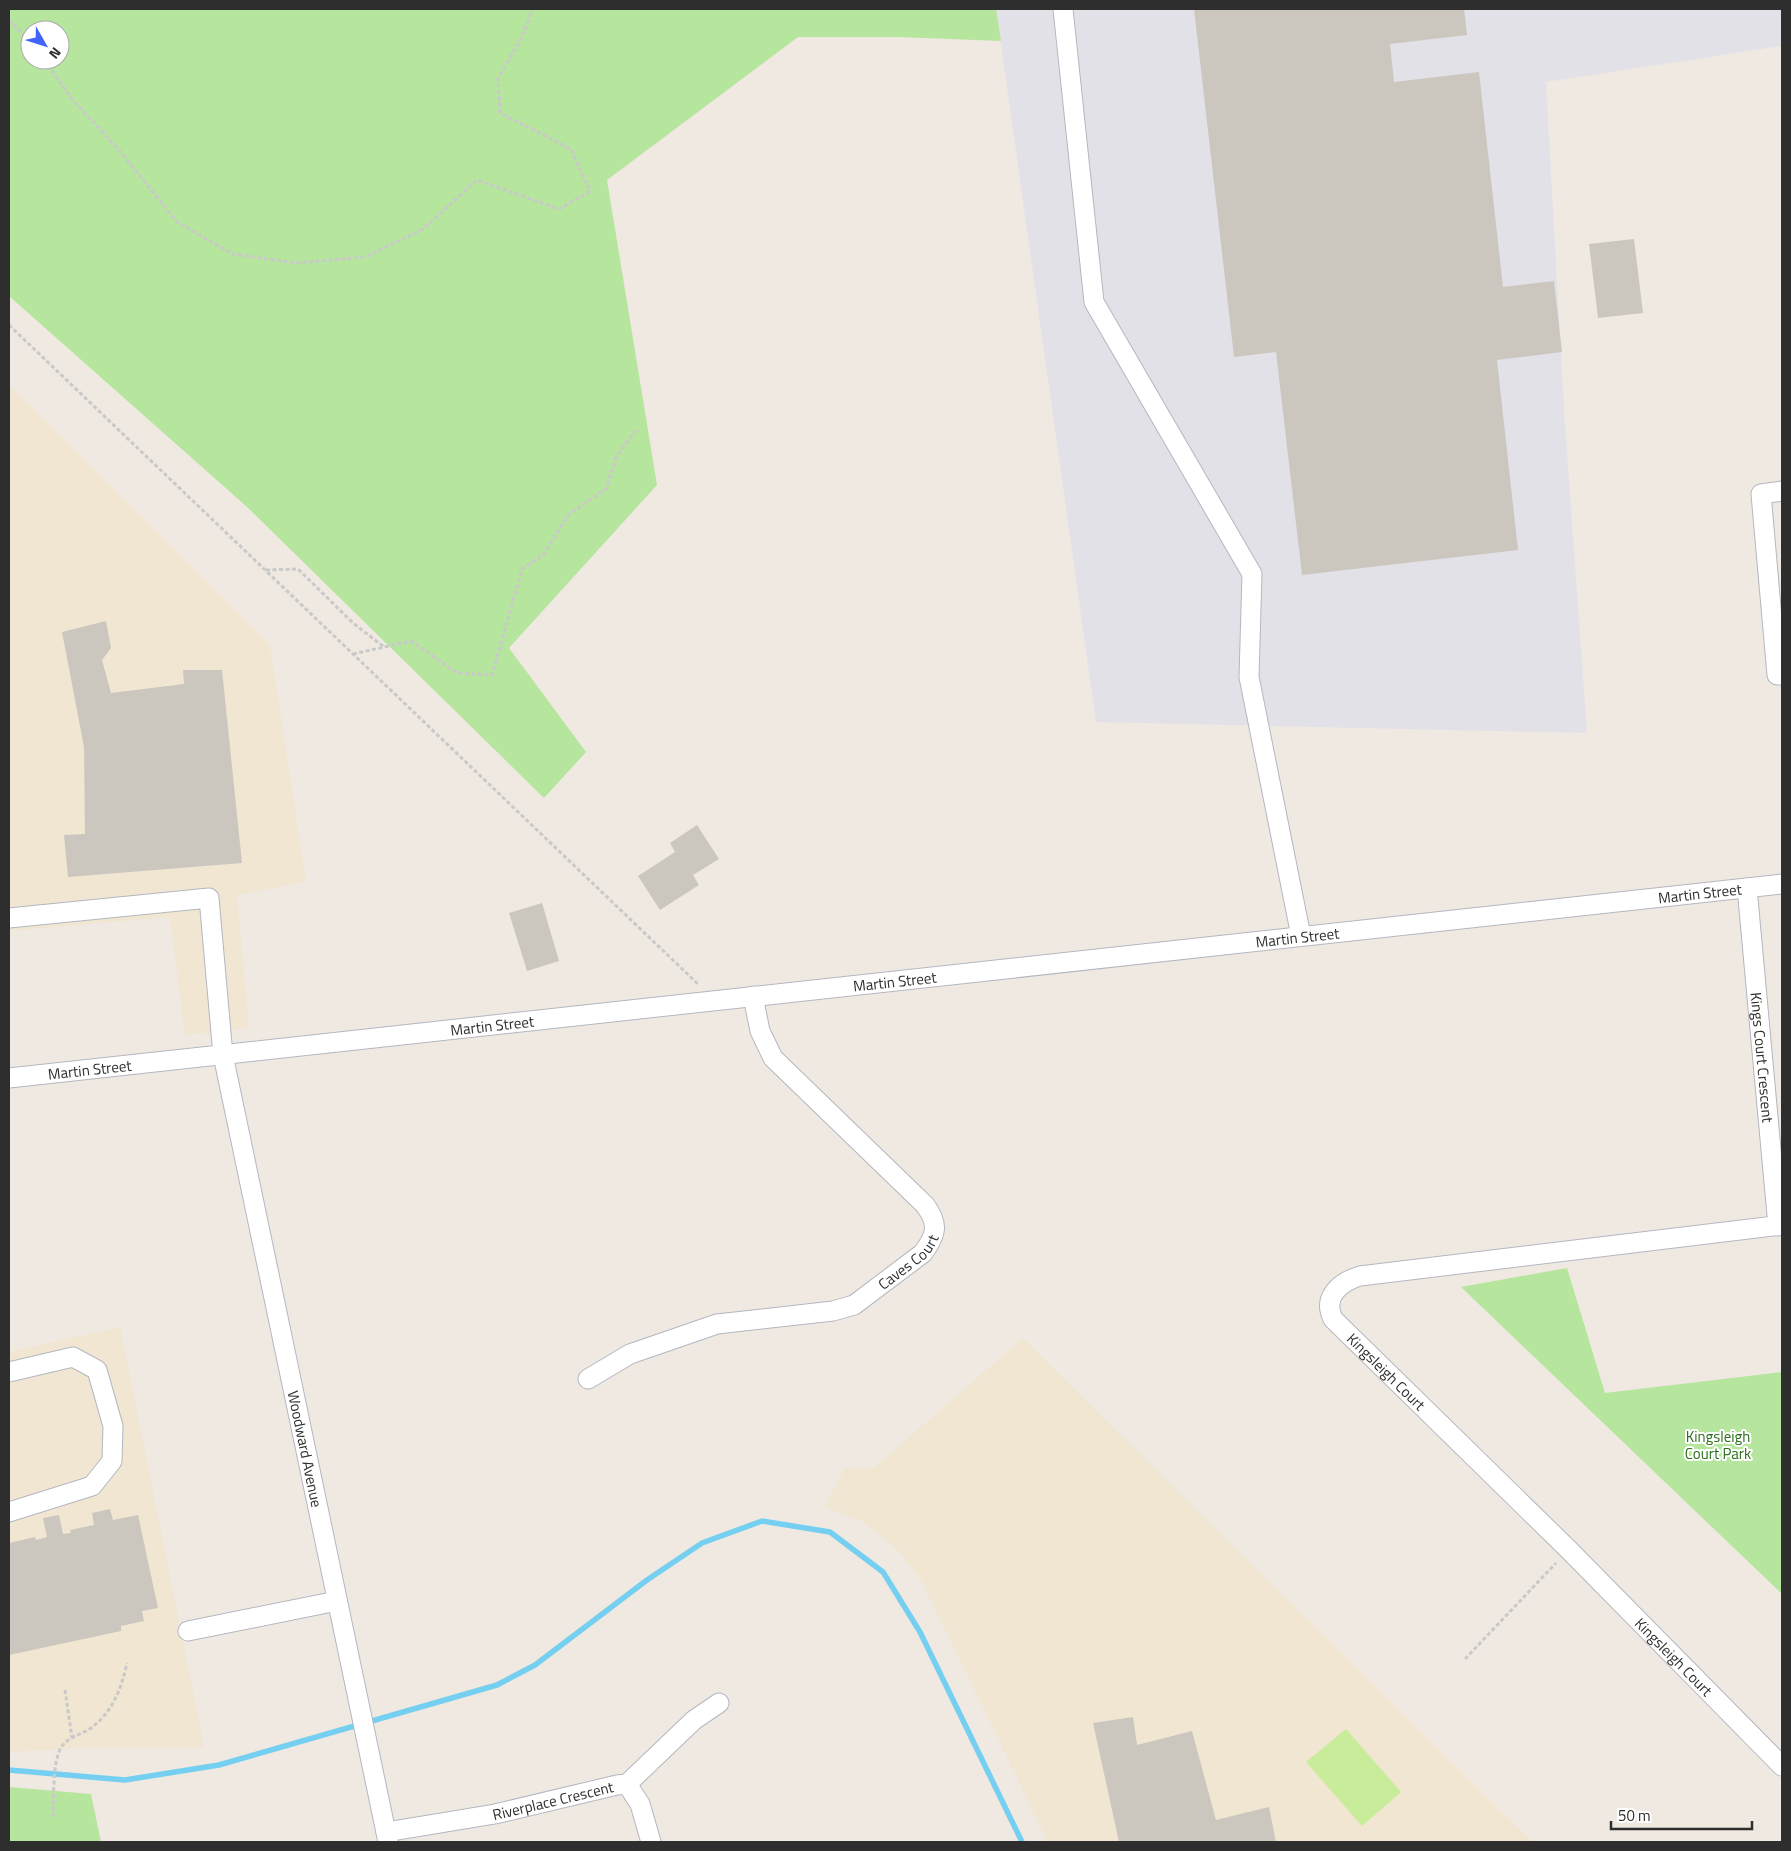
<svg xmlns="http://www.w3.org/2000/svg" width="1791" height="1851" font-family="'Titillium Web',sans-serif">
  <rect width="100%" height="100%" fill="#efe9e1"/>
  <path fill="#e3e1e8" d="M996,9H1782V46L1546,82L1564,410L1587,733L1096,722Z"/>
  <path fill="#f0e6d1" d="M9,385L270,645L306,881L237,896L249,1028L185,1035L170,917L9,931Z
    M120,1327L204,1747L81,1748L9,1752V1352Z
    M1023,1338L1532,1842H1048L922,1582L899,1551L863,1522L825,1507L845,1468H874Z"/>
  <path fill="#b6e59e" fill-rule="evenodd" d="M9,9H996L1001,41L898,37H798L607,180L657,485L509,648L586,752L544,798L246,506L9,296ZM30,30H60V60H30Z
    M1567,1268L1605,1393L1782,1372V1594L1461,1287Z
    M9,1787L91,1794L101,1842H9Z"/>
  <path fill="#c9ec9a" d="M1346,1729L1401,1792L1362,1826L1306,1762Z"/>
  <g fill="none" stroke-linecap="round" stroke-linejoin="round">
    <path stroke="#75cff0" stroke-width="5.5" d="M9,1770L125,1780L219,1765L497,1685L535,1665L647,1580L702,1543L762,1521L830,1532L883,1572L920,1632L1022,1842"/>
  </g>
  <path fill="#cbc7bf" d="M1194,9H1464L1467,35L1390,44L1394,82L1479,72L1503,287L1554,281L1562,352L1497,360L1518,550L1302,575L1276,352L1234,357Z
    M1634,239L1643,313L1598,318L1589,244Z
    M106,621L111,648L102,660L111,693L184,684L183,670H222L242,863L68,877L64,835L85,834L84,747L62,632Z
    M697,825L719,859L693,875L699,885L660,910L638,876L675,852L670,843Z
    M542,903L559,961L527,971L509,913Z
    M110,1509L113,1520L138,1515L158,1608L142,1611L144,1621L121,1626V1631L9,1655V1543L35,1537L36,1540L47,1537L43,1518L59,1515L63,1534L71,1533L70,1530L94,1525L92,1513Z
    M1133,1717L1137,1745L1192,1731L1216,1820L1269,1807L1276,1842H1119L1093,1723Z"/>
  <g fill="none" stroke-linecap="round" stroke-linejoin="round">
    <defs>
      <g id="minor">
        <path d="M1063,9L1094,302L1252,574L1249,677L1301,936"/>
        <path d="M1782,491L1761,494L1777,675H1782"/>
        <path id="s1" d="M1747,888L1778,1226"/>
        <path id="s2" d="M9,918L209,898L223,1055L388,1842"/>
        <path id="s3" d="M9,1078L1782,884"/>
        <path id="s4" d="M1782,1225L1360,1276C1340,1282 1322,1297 1333,1319L1568,1549L1782,1766"/>
        <path d="M9,1372L73,1357L97,1370L113,1426L112,1461L92,1486L9,1512"/>
        <path id="s5" d="M588,1379L630,1354L717,1324L833,1311L854,1305L923,1253C937,1234 939,1224 925,1205L773,1058L760,1031L753,996"/>
        <path d="M188,1631L337,1601"/>
        <path d="M627,1784L640,1804L651,1842"/>
        <path id="s6" d="M386,1832L495,1814L617,1785L627,1784L694,1720L719,1703"/>
      </g>
    </defs>
    <use href="#minor" stroke="#b4b7c1" stroke-width="21"/>
    <path stroke="#c9c9c9" stroke-width="3" stroke-dasharray="4 2.5" stroke-linecap="butt" d="M9,20L30,41
      M44,60L72,99L119,150L177,222L233,254L296,263L366,257L423,229L477,180L559,209L590,191L571,149L500,113L498,78L520,41L533,9
      M9,325L699,985
      M266,570L298,569L353,623L384,647
      M353,654L411,641L457,673L492,675L522,569L543,555L569,514L606,489L616,457L636,430
      M1465,1659L1556,1563
      M65,1690L72,1738
      M53,1817C54,1799 52,1760 62,1746C69,1737 79,1735 88,1730C112,1714 121,1690 127,1663"/>
    <use href="#minor" stroke="#fff" stroke-width="19"/>
  </g>
  <g text-anchor="middle" dominant-baseline="central" stroke-width="4" stroke-linejoin="round" paint-order="stroke">
    <g font-size="15" fill="#2e2e2e" stroke="#fff">
      <text stroke="none"><textPath href="#s3" startOffset="1701">Martin Street</textPath></text>
      <text stroke="none"><textPath href="#s3" startOffset="1296">Martin Street</textPath></text>
      <text stroke="none"><textPath href="#s3" startOffset="891">Martin Street</textPath></text>
      <text stroke="none"><textPath href="#s3" startOffset="486">Martin Street</textPath></text>
      <text stroke="none"><textPath href="#s1" startOffset="170">Kings Court Crescent</textPath></text>
      <text stroke="none"><textPath href="#s3" startOffset="81">Martin Street</textPath></text>
      <text stroke="none"><textPath href="#s5" startOffset="349">Caves Court</textPath></text>
      <text stroke="none"><textPath href="#s4" startOffset="559">Kingsleigh Court</textPath></text>
      <text stroke="none"><textPath href="#s2" startOffset="761">Woodward Avenue</textPath></text>
      <text stroke="none"><textPath href="#s4" startOffset="964">Kingsleigh Court</textPath></text>
      <text stroke="none"><textPath href="#s6" startOffset="170">Riverplace Crescent</textPath></text>
    </g>
    <g font-size="15" fill="#2c6e1b" stroke="#fff">
      <text x="1718" y="1436">Kingsleigh<tspan x="1718" dy="17">Court Park</tspan></text>
    </g>
  </g>
  <rect width="1791" height="1851" fill="none" stroke="#2e2e2e" stroke-width="20"/>
  <g transform="translate(45 45) rotate(129)"><circle r="24" fill="#ffffff" stroke="#ababab"/>
  <path d="M0-4L9 19L0 12L-9 19Z" fill="#4264fb"/>
  <text y="-8" font-size="14" font-weight="bold" text-anchor="middle" fill="#2e2e2e">N</text>
  </g>
  <path d="M1611 1821v8h141v-8" fill="none" stroke="#2e2e2e" stroke-width="2.5"/>
  <text x="1618" y="1821" font-size="15" fill="#2e2e2e" stroke="#ffffff" stroke-width="4" paint-order="stroke">50 m</text>
</svg>
